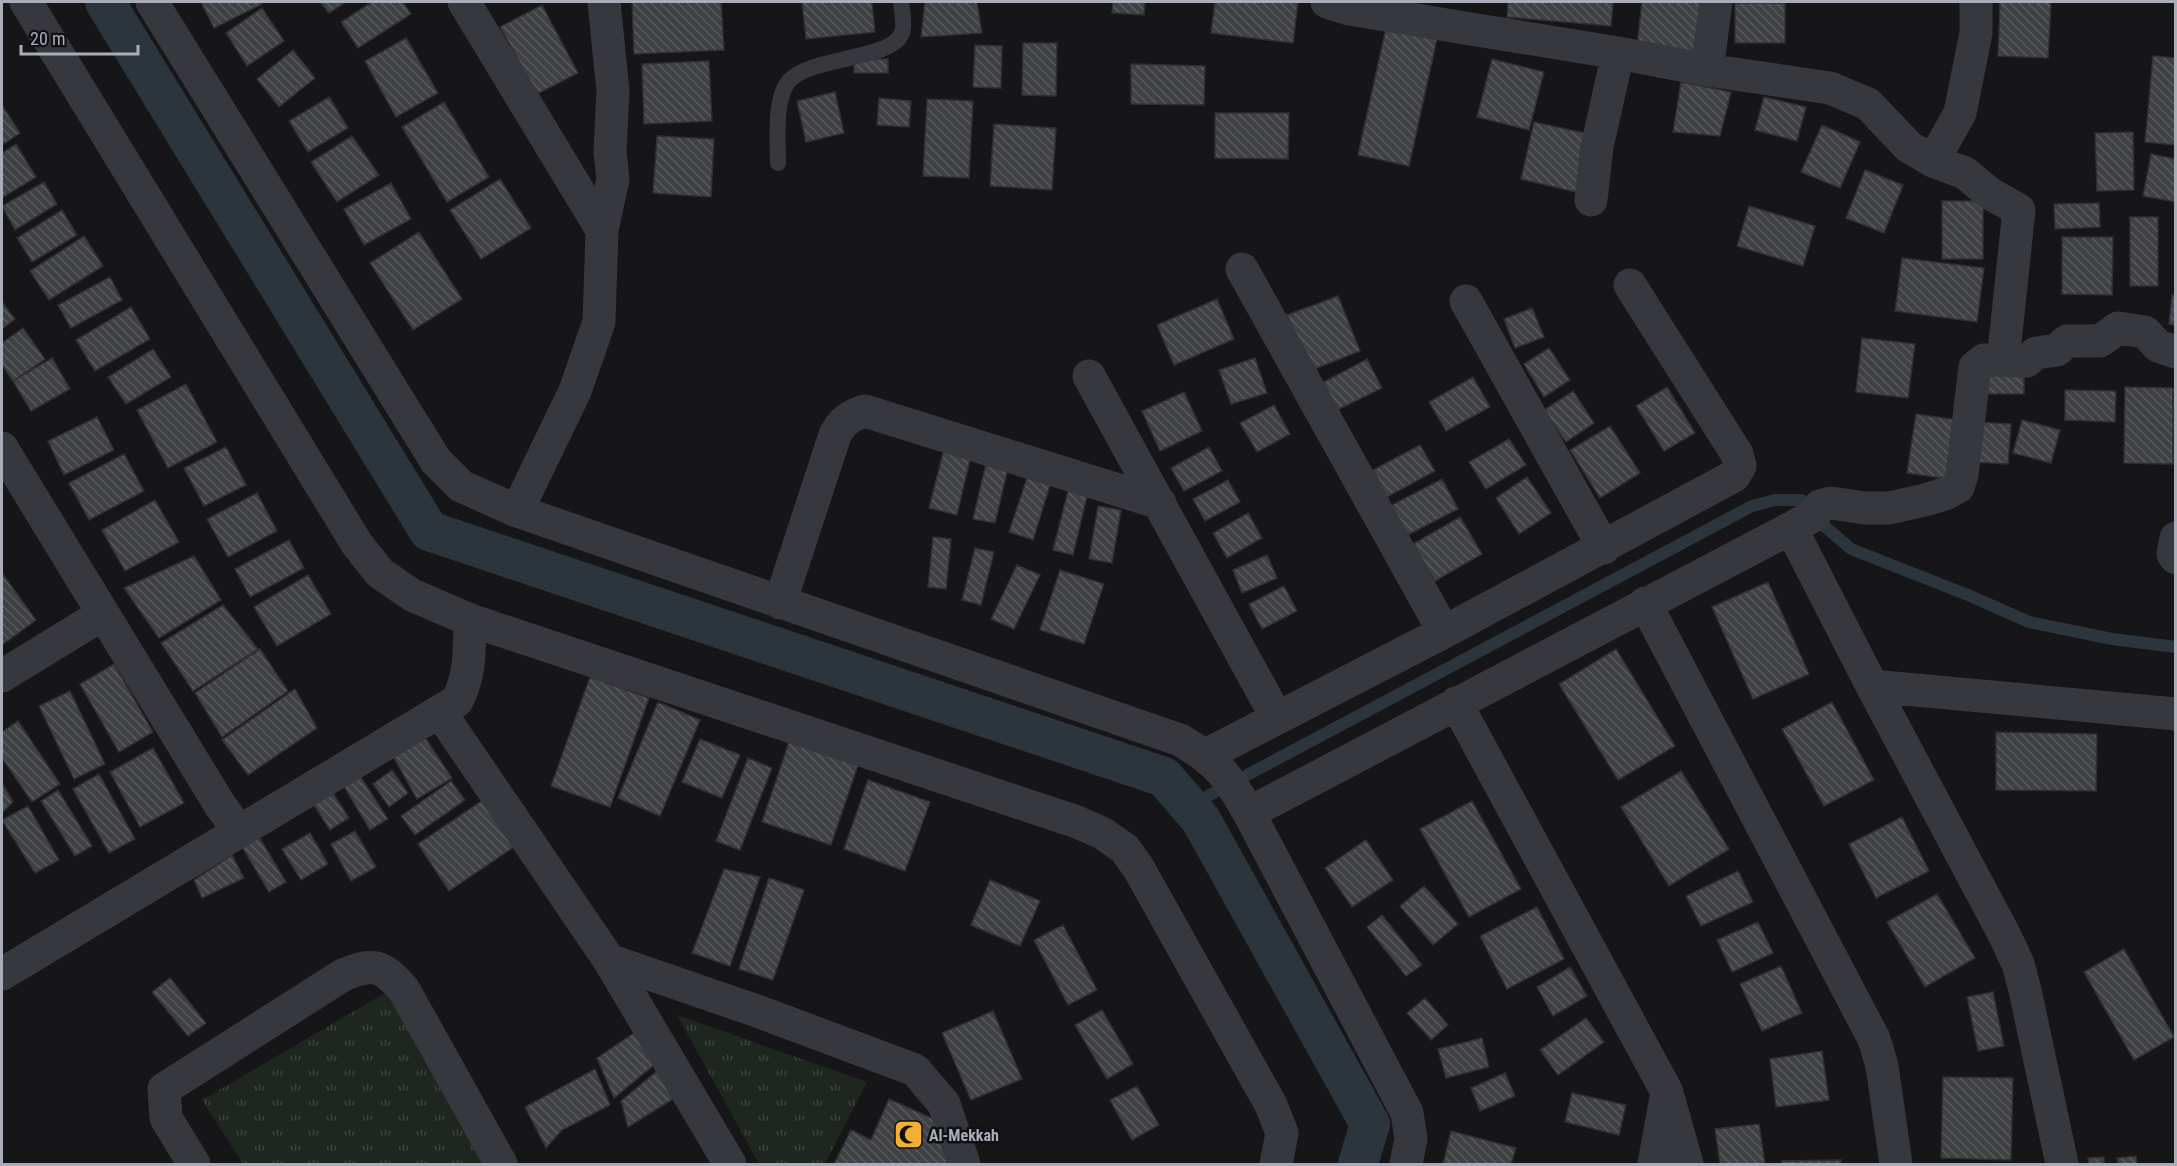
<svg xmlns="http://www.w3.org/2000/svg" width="2177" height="1166" font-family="'Roboto Condensed',sans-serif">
  <defs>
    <pattern id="grass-tufts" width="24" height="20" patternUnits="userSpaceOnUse" patternTransform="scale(1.5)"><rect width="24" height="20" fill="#1e261f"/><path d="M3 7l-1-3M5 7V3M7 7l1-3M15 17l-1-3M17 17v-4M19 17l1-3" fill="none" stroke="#3c433d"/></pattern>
    <pattern id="building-back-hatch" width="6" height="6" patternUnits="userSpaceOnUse" patternTransform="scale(1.5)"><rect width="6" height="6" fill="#404145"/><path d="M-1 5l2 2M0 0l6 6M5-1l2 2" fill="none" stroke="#595a5e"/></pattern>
  </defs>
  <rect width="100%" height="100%" fill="#161618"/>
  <path fill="url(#grass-tufts)" d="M404,982L503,1164H243L202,1100Z
    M677,1015L867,1082L825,1164H759Z"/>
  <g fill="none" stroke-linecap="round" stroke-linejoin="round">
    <path stroke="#2c353c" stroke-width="12" d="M1189,806L1752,506L1775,500H1801L1822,524L1851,549L1968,595L2029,622L2112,639L2176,647"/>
    <path stroke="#2c353c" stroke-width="40" d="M105,2L429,531L1164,777L1201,820L1370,1124L1358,1164"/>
  </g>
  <path fill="url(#building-back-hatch)" stroke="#303034" stroke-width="1.5" d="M201,2H261L262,4L214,28Z
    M320,2H346L329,13Z
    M372,2H403L411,14L358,48L341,22Z
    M632,2H721L724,50L634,54Z
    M802,2H872L875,32L806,39Z
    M925,2H977L982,33L921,37Z
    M1113,2H1145L1144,15L1112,13Z
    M1215,2H1298L1293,43L1211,33Z
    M1508,2H1613L1611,26L1507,17Z
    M1642,2H1702L1696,52L1637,46Z
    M2000,2H2051L2048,58L1998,56Z
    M1735,3H1785V43H1735Z
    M542,5L578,73L537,94L500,27Z
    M262,8L284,41L247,66L226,33Z
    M1386,28L1437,39L1409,166L1358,155Z
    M406,38L438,93L396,117L365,61Z
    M1023,43H1057L1056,96L1022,95Z
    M975,45L1002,46L1001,88L973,87Z
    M293,50L315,78L279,107L257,79Z
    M2153,56L2176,58V145L2145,142Z
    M854,59H888V73H854Z
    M1492,59L1544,72L1529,130L1477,117Z
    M709,61L712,121L644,124L642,64Z
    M1131,64L1205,66L1204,105L1131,104Z
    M1681,82L1731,92L1720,136L1673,132Z
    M835,92L844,133L806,142L797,101Z
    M329,97L348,128L308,152L289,121Z
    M1764,97L1806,107L1797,141L1755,130Z
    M879,98L911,101L909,127L877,125Z
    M927,99L973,101L969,178L923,176Z
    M444,102L489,177L447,202L402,127Z
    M2,105L20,133L2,145Z
    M1215,113H1289L1288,159L1215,158Z
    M1534,122L1589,134L1576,192L1521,179Z
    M994,124L1056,128L1052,190L990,186Z
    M1822,125L1860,142L1840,188L1801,172Z
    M2133,132L2134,190L2097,191L2095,133Z
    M352,136L379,175L337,202L311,162Z
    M657,136L714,139L711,197L653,193Z
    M16,144L36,177L2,198V153Z
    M2151,154L2176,159V202L2143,196Z
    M1865,170L1903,185L1884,233L1846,218Z
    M500,179L531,228L481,259L450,210Z
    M44,182L57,204L15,230L2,206Z
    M391,183L411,219L364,245L344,209Z
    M1942,201H1983V259H1942Z
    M2099,203L2100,227L2055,229L2054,204Z
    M1749,206L1815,226L1803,266L1737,246Z
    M62,210L77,235L32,262L17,238Z
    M2130,217H2158V286H2130Z
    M419,232L462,299L413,330L370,263Z
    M84,236L103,266L49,300L30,271Z
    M2062,237H2113L2112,295L2062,294Z
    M1902,258L1984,268L1977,322L1895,311Z
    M110,277L122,300L71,328L58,305Z
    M2172,295H2176V325L2169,324Z
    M1338,296L1360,351L1309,371L1287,315Z
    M1217,299L1234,339L1174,365L1157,325Z
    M2,302L15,319L2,329Z
    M131,307L150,339L95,371L76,340Z
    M1532,308L1544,337L1515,348L1504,319Z
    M23,328L45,359L13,381L2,365V343Z
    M1862,338L1915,344L1908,398L1856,392Z
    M1549,348L1570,380L1544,397L1524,364Z
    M153,349L171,377L126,404L108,377Z
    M52,358L70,389L31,411L13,381Z
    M1255,358L1267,393L1231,404L1219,370Z
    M1367,359L1382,388L1335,411L1320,384Z
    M1984,370H2024V394H1984Z
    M1473,377L1490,407L1446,431L1429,402Z
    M186,384L217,442L168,468L137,410Z
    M1667,387L1695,433L1664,451L1636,406Z
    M2125,387L2173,388V464L2124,463Z
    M2065,390L2116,391L2115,422L2065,420Z
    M1573,391L1594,423L1566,442L1544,410Z
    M1184,392L1202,431L1160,451L1142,411Z
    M1274,405L1290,434L1257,452L1240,423Z
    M1916,414L1958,420L1949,479L1907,473Z
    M97,417L114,450L64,475L48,441Z
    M2022,420L2060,430L2051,463L2013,453Z
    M1976,422L2011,424L2008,464L1973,462Z
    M1610,426L1640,473L1600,498L1570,450Z
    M1509,439L1526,465L1486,489L1469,462Z
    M1420,445L1435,471L1387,497L1373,470Z
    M226,447L246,485L204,506L184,468Z
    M1209,447L1222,471L1184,491L1171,468Z
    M944,449L971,455L957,515L929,508Z
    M124,454L144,491L89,520L69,483Z
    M986,463L1008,468L995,523L973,519Z
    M1028,475L1051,482L1033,540L1009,532Z
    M1527,477L1551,513L1519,534L1496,498Z
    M1442,479L1458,509L1404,537L1388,507Z
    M1228,480L1240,502L1205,521L1193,499Z
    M1068,491L1087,496L1073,555L1053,550Z
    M257,493L277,531L228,557L207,519Z
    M155,500L179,542L125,571L102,530Z
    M1098,506L1121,510L1112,563L1089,559Z
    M1248,513L1262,538L1227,558L1213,533Z
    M1460,517L1482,554L1435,581L1413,544Z
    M933,537L951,539L946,589L928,587Z
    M289,540L304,568L250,597L235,569Z
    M975,548L994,552L981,605L962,600Z
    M1267,555L1277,578L1242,593L1233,570Z
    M194,556L221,600L159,638L124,588Z
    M1017,565L1040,575L1014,629L991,619Z
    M1060,570L1104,584L1084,644L1040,630Z
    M2,573L36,620L2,645Z
    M308,575L331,614L277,646L254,607Z
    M1768,582L1809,674L1753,699L1712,607Z
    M1284,586L1297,611L1262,629L1249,604Z
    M223,605L258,649L193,691L161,643Z
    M260,649L288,691L222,737L195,693Z
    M1616,649L1675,746L1618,780L1559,684Z
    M114,664L153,732L119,752L80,684Z
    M590,677L649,698L610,807L551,786Z
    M295,689L317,728L248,775L222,740Z
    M70,691L105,764L74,779L39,706Z
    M658,702L700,720L660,816L618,798Z
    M1832,702L1874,780L1824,806L1782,729Z
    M18,721L60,784L32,802L2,758V732Z
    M420,730L452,778L417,799L389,749Z
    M1996,732L2097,734L2096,791L1996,790Z
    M700,739L740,755L722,798L682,782Z
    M789,742L858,765L831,845L762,822Z
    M153,748L184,803L140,827L110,772Z
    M748,758L772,768L740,850L716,841Z
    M356,770L388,819L370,830L340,780Z
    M392,770L408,793L389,807L373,784Z
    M1681,771L1729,849L1669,886L1621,807Z
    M99,774L135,839L109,853L73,789Z
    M868,780L930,802L905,871L844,849Z
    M451,781L465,800L415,835L401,816Z
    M2,783L13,802L2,813Z
    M329,787L349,818L330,830L310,799Z
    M58,790L92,846L75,856L41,801Z
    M483,800L514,847L449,891L418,844Z
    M1472,801L1521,889L1469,917L1420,829Z
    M28,806L59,860L35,873L2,820Z
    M1902,817L1929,871L1876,898L1849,844Z
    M355,831L376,867L351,881L331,844Z
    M310,833L328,864L301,880L282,849Z
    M259,837L286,882L269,892L242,847Z
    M1366,840L1393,880L1352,907L1325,868Z
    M232,855L244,878L202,898L194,880Z
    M724,869L760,877L730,966L692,953Z
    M1738,871L1753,902L1701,926L1686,896Z
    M769,878L804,890L773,980L739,969Z
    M990,880L1040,901L1020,946L971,925Z
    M1424,886L1458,924L1433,945L1400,906Z
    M1937,894L1975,958L1925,987L1887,922Z
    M1537,907L1564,959L1507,989L1480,936Z
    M1382,915L1422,965L1406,976L1367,927Z
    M1758,922L1773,953L1732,972L1717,940Z
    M1063,925L1097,990L1068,1005L1034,940Z
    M2124,949L2174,1037L2134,1060L2084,972Z
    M1781,966L1802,1013L1762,1031L1740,984Z
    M1570,967L1587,996L1553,1016L1537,987Z
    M170,978L206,1023L188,1036L152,992Z
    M1993,992L2004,1046L1978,1051L1967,997Z
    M1425,998L1448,1025L1431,1040L1407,1013Z
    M1102,1010L1133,1064L1107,1079L1075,1025Z
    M993,1011L1022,1079L971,1100L942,1033Z
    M1586,1018L1604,1042L1558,1075L1540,1050Z
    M640,1029L660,1060L614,1098L597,1058Z
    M1482,1038L1489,1067L1446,1078L1438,1049Z
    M1822,1051L1829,1100L1776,1107L1770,1059Z
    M662,1067L678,1096L628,1127L621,1101Z
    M595,1069L610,1105L562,1130L546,1148L525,1107Z
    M1505,1073L1515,1096L1480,1111L1471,1088Z
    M1943,1077L2013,1078L2011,1160L1941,1158Z
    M1137,1086L1159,1125L1132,1140L1110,1100Z
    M1572,1093L1626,1105L1619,1135L1565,1122Z
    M889,1099L938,1121L953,1164H834L851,1130L871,1140Z
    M1759,1124L1765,1164H1720L1715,1129Z
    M1451,1131L1516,1148L1511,1164H1443Z
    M2136,1156L2137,1164H2118L2117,1158Z
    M2104,1157V1164H2089L2088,1158Z
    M1841,1160V1164H1782V1161Z"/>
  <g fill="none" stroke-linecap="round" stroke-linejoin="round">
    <path stroke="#37383d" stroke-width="16" d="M778,163C778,141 774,98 789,81C812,55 899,61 903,29C904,21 902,10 901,2"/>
    <path stroke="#37383d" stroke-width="33" d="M26,2L357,544L380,573L412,595L470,620L1077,822L1102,833L1125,849L1139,869L1271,1105L1282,1133L1276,1164
      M152,2L436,461L461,486L517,511L1180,740C1218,762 1227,775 1249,813L1407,1113L1411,1139L1406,1164
      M464,2L602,230
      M1327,2L1349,9L1618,53L1707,70L1830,88L1868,104L1909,147L1933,161L1965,173L1989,193L2019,210L2003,361
      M1707,70L1716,2
      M1933,161L1960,113L1976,33V2
      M1591,200L1597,147L1618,53
      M1242,269L1444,632
      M1466,301L1604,548
      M1089,376L1277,718
      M2,448L220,805L239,831
      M517,511L575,391L599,322L602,230L613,179L610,152L613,91L604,2
      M1791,528L1872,686L2005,936L2018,964L2025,990L2062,1164
      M2176,538L2173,554L2176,558
      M780,603L835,435C842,421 850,416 865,411L1160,503
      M1645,603L1874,1039L1882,1066L1896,1164
      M2,676L103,614
      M1872,686L2176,714
      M1456,703L1667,1092L1654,1164
      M440,712L609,960L730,1164
      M1206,755L1444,632L1734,476L1740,466L1737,454L1630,285
      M1249,813L1791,528L1813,516L1820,506L1831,503L1865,508H1889L1929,499L1947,493L1958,487L1962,475L1975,367L1984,360L2027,361L2036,353L2057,350L2067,341H2100L2118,328L2145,332L2158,346L2176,352
      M609,960L757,1011L915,1070L944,1104L964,1164
      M2,974L457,701C471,674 469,651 470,620
      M1669,1100L1687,1164
      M194,1164L166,1118L164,1089L343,975C374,962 382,965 404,990L501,1164"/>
  </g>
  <defs>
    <symbol id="mosque-square" viewBox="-11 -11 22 22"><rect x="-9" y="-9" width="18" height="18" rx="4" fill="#f2b134" stroke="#111113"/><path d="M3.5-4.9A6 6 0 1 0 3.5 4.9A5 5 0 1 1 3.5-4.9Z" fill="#111"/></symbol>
  </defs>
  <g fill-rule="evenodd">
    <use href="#mosque-square" x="892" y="1118" width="33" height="33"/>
  </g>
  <g text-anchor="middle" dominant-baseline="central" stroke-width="5" stroke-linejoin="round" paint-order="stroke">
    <g font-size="16" font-weight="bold" fill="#a8adb8" stroke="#111113" text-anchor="start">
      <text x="929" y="1135">Al-Mekkah</text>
    </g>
  </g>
  <rect width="2177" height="1166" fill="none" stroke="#a8adb8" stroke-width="6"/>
  <path d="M21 45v9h117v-9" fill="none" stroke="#a8adb8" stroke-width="3"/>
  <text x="30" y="45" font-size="18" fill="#a8adb8" stroke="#111113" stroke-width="4.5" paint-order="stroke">20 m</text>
</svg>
